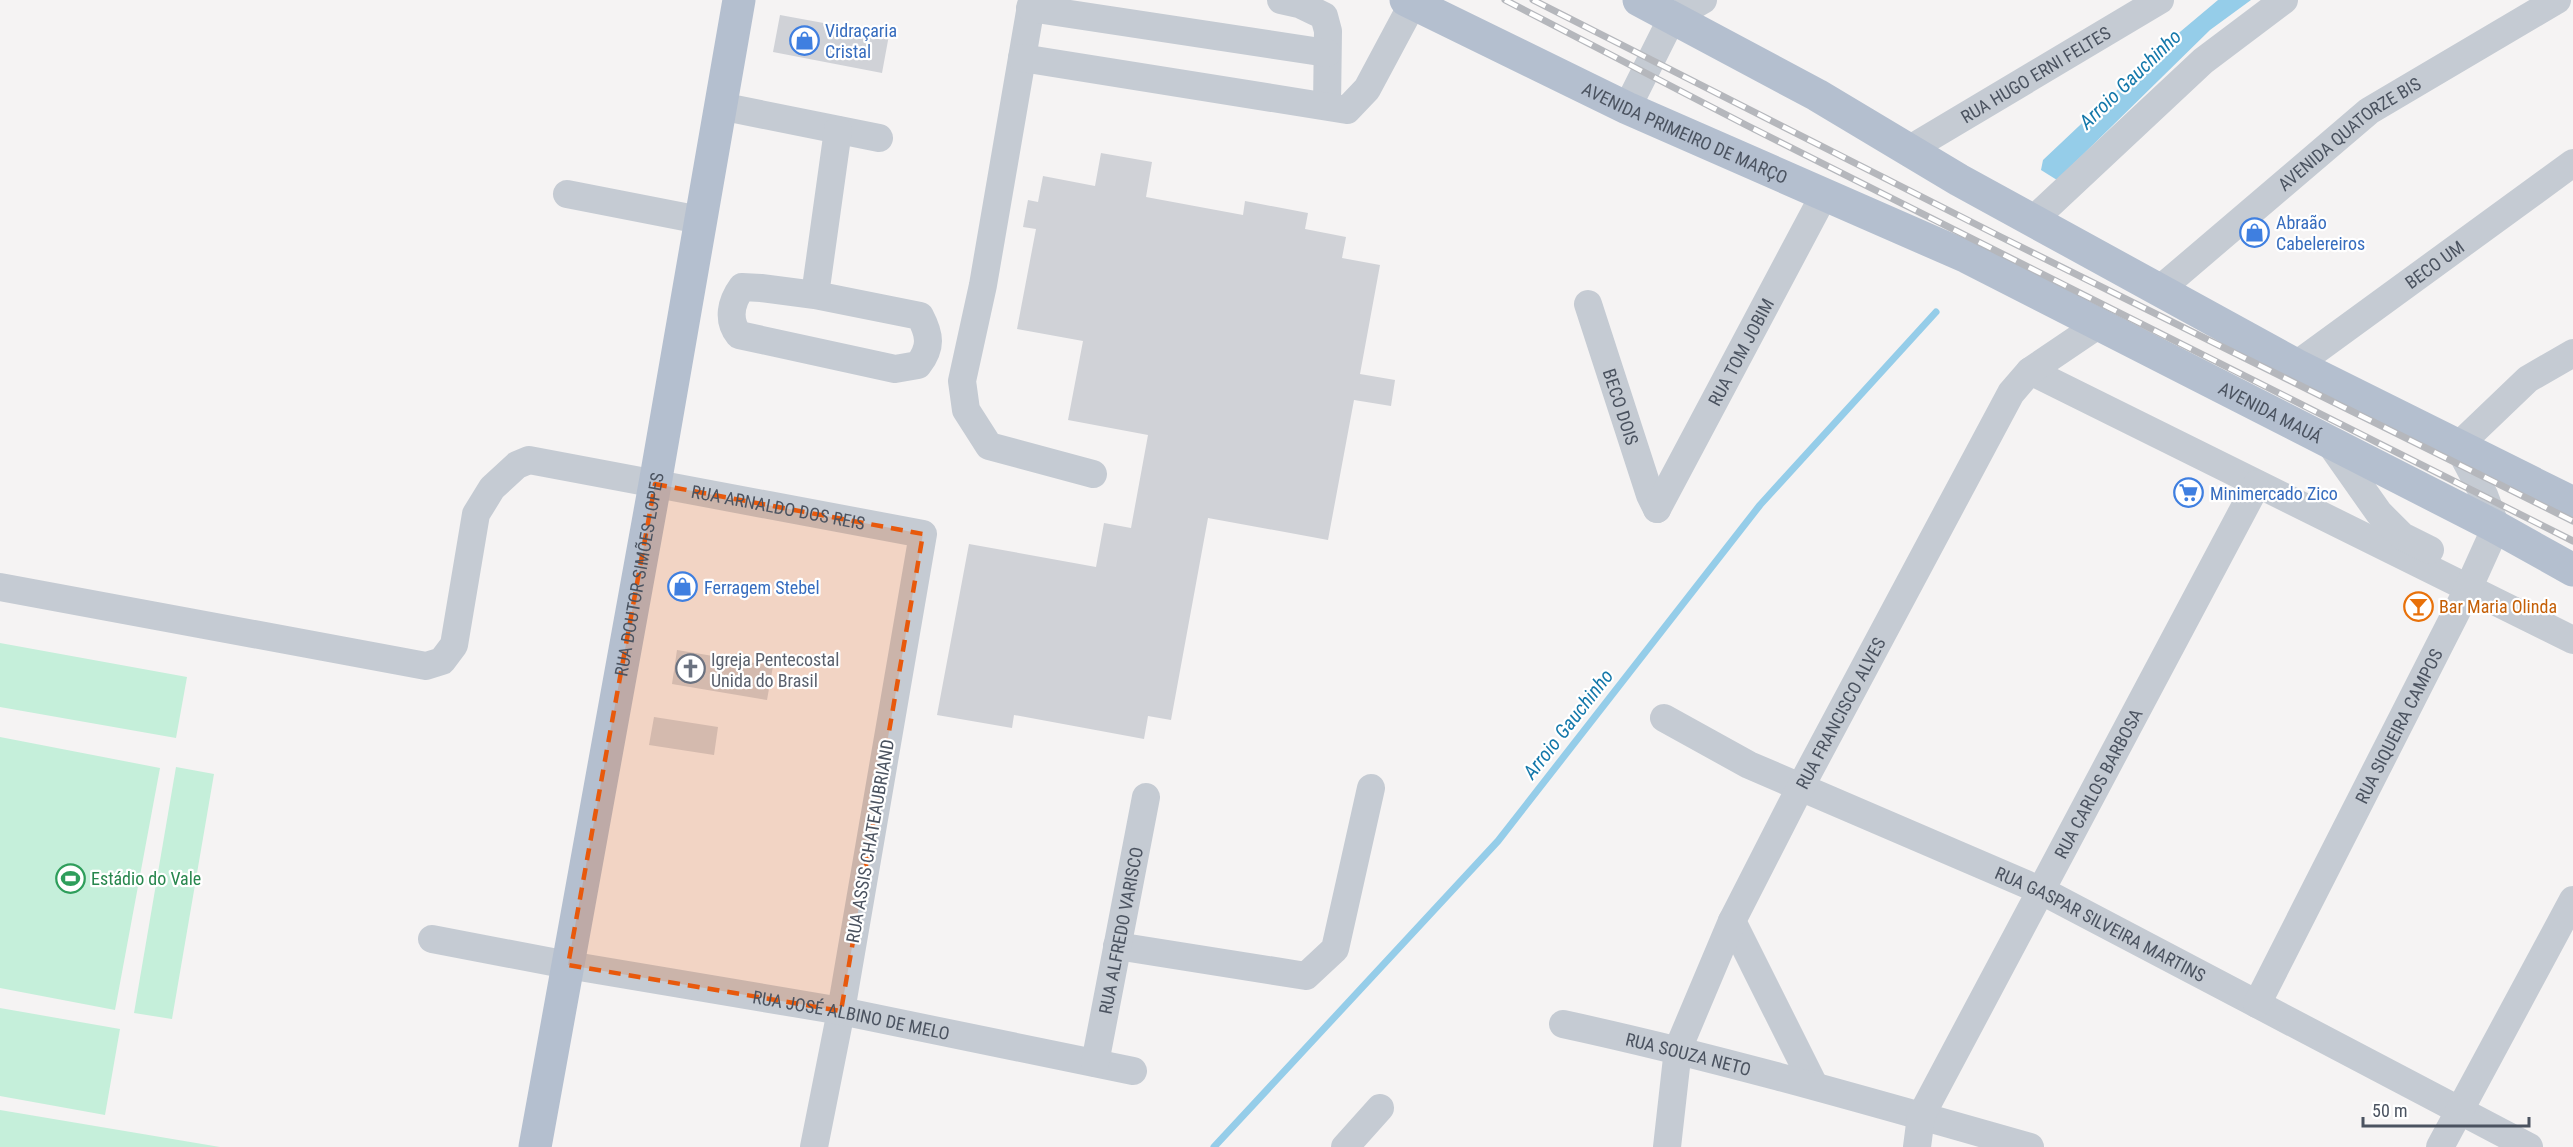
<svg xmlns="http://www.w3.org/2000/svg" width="2573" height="1147" font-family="'Roboto Condensed',sans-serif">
  <rect width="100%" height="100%" fill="#f5f3f3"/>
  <path fill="#c5efda" d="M0,643L187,677L176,738L0,707Z
    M0,737L160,768L115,1010L0,988Z
    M176,767L214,774L172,1019L134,1013Z
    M0,1008L120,1029L105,1115L0,1096Z
    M0,1110L220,1147H0Z"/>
  <path fill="#95cde9" d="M2218,0H2251L2210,30L2057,180L2041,170L2043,160L2168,42Z"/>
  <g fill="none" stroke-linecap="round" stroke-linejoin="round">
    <path stroke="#95cde9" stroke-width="7" d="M1214,1147L1498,841L1760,505L1936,312"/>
  </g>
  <path fill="#d0d2d7" d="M780,15L889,35L882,73L773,52Z
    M1101,153L1152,162L1146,197L1243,215L1245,201L1308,213L1305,229L1346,237L1342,258L1380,265L1360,374L1395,380L1391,406L1354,400L1328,540L1208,518L1171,720L1148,716L1144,739L1014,715L1012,728L937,715L969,544L1096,567L1104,523L1131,528L1148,435L1068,420L1083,341L1017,329L1036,229L1023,227L1028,200L1038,202L1043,176L1095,186Z
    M677,650L773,666L767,700L672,684Z
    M654,717L718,727L714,755L649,745Z"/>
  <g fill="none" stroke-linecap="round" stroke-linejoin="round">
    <g stroke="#c5cbd3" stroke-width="28">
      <path d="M1032,0L983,285L962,381L966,410L989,446L1093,474"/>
      <path d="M1281,0L1299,4L1324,16L1328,31L1327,106"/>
      <path d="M1030,8L1327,53"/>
      <path d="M1022,58L1347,110L1367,89L1413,3"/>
      <path d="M720,106L879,138"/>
      <path d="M1627,108L1672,18L1703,0"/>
      <path id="s1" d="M1910,149L2160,0"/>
      <path d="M567,194L700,220"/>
      <path d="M2032,221L2203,61L2284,0"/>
      <path id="s2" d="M2158,291L2369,111L2557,0"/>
      <path d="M815,295L761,288L742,287C731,302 727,320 739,335L895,369L918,365C932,347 930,335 920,316L815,295L838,130"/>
      <path id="s3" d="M1588,304L1650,495L1657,509"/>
      <path id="s4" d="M2296,365L2573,163"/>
      <path d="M2030,371L2573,640"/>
      <path d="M2329,442L2379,513L2402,536L2430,550"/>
      <path id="s5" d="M1657,509L1825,193"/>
      <path id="s6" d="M0,587L426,666L442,661L454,645L476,514L492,488L517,465L529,460L923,534L841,1011L814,1147"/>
      <path id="s7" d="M1664,718L1749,765L2042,891L2529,1147"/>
      <path d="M1732,921L1814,1085"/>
      <path id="s8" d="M432,939L568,965L841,1011L1133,1071"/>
      <path d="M1117,946L1306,976L1335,949L1371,788"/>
      <path id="s9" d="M2257,1004L2468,589L2496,527L2484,495L2458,446L2528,379L2573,353"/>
      <path id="s10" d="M1563,1024C1720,1058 1875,1103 2030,1147"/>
      <path id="s11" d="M1095,1063L1146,797"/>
      <path d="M1345,1147L1380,1108"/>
      <path id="s12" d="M1667,1147L1678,1049L1732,921L1800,788L2011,393L2030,371L2098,325"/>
      <path id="s13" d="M1917,1147L1921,1116L2257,484"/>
      <path d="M2440,1147L2573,900"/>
    </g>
    <g stroke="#b4bfcf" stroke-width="33">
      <path id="s14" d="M1406,0L1627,108L1967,257L2496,527L2573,570"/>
      <path d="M1639,0L1817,95L1959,180L2296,365L2573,503"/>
      <path id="s15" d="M535,1147L655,484L739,0"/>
    </g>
    <defs>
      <path id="rail" d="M1505,0L1746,125L2573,541
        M1533,0L2001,237L2573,521"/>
    </defs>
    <use href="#rail" stroke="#b5b7bc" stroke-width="7"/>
    <use href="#rail" stroke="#fff" stroke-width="4.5" stroke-dasharray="14" stroke-linecap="butt"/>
  </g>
  <path fill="#e8590c" fill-opacity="0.2" stroke="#e8590c" stroke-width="4.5" stroke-dasharray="12 8" stroke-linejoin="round" d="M655,484L923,534L841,1011L568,965Z"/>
  <defs>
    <symbol id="shop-ring" viewBox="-11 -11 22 22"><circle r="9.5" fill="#fff" stroke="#3f7fe0" stroke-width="1.5"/><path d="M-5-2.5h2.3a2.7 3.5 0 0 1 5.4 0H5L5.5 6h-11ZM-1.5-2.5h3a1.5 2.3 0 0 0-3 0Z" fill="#3f7fe0"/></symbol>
    <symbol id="supermarket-ring" viewBox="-11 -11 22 22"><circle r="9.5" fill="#fff" stroke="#3f7fe0" stroke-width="1.5"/><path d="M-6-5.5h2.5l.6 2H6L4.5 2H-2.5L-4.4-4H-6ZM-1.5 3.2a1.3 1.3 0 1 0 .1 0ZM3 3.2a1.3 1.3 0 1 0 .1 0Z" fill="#3f7fe0"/></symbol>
    <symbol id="bar-ring" viewBox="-11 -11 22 22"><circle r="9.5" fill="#fff" stroke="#e8710a" stroke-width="1.5"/><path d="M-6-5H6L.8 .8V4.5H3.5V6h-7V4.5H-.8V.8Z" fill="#e8710a"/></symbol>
    <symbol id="church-ring" viewBox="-11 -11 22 22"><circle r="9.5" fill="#fff" stroke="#6b7280" stroke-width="1.5"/><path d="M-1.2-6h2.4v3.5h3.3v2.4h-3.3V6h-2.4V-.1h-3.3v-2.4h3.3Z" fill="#6b7280"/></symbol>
    <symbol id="stadium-ring" viewBox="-11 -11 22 22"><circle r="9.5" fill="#fff" stroke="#2e9e5b" stroke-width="1.5"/><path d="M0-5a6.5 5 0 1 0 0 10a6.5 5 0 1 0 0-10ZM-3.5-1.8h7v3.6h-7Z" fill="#2e9e5b"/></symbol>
  </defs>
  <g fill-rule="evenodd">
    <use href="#shop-ring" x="788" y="24" width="33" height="33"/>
    <use href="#shop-ring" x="2238" y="216" width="33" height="33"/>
    <use href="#supermarket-ring" x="2172" y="476" width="33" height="33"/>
    <use href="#shop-ring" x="666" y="570" width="33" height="33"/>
    <use href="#bar-ring" x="2402" y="590" width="33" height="33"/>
    <use href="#church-ring" x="674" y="652" width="33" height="33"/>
    <use href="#stadium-ring" x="54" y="862" width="33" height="33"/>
  </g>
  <g text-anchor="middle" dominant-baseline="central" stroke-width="4.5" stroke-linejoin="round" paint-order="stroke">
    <g font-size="18" fill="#366cbe" stroke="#fff" text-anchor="start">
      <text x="825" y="30">Vidraçaria<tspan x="825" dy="21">Cristal</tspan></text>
      <text x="2276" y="222">Abraão<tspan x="2276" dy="21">Cabelereiros</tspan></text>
      <text x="2210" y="493">Minimercado Zico</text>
      <text x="704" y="587">Ferragem Stebel</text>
    </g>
    <g font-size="18" fill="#4b5360" stroke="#fff">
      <text stroke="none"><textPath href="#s1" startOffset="146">RUA HUGO ERNI FELTES</textPath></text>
      <text stroke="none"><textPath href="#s14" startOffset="309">AVENIDA PRIMEIRO DE MARÇO</textPath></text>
      <text stroke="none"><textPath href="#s2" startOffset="248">AVENIDA QUATORZE BIS</textPath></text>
      <text stroke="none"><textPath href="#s4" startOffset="171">BECO UM</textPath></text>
      <text stroke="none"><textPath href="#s5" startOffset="178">RUA TOM JOBIM</textPath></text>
      <text stroke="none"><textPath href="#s3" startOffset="108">BECO DOIS</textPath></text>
      <text stroke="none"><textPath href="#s14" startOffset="958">AVENIDA MAUÁ</textPath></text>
      <text stroke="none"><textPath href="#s6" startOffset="934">RUA ARNALDO DOS REIS</textPath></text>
      <text stroke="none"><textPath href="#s15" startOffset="582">RUA DOUTOR SIMÕES LOPES</textPath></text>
      <text stroke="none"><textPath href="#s12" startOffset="472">RUA FRANCISCO ALVES</textPath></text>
      <text stroke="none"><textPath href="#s9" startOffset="312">RUA SIQUEIRA CAMPOS</textPath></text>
      <text stroke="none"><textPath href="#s13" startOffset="408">RUA CARLOS BARBOSA</textPath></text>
      <text transform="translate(870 841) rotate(-80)">RUA ASSIS CHATEAUBRIAND</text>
      <text stroke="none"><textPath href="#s7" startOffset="483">RUA GASPAR SILVEIRA MARTINS</textPath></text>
      <text stroke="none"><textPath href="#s11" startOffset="135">RUA ALFREDO VARISCO</textPath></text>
      <text stroke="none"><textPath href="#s8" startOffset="426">RUA JOSÉ ALBINO DE MELO</textPath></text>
      <text stroke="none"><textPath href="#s10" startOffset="129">RUA SOUZA NETO</textPath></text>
    </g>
    <g font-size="18" fill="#c56008" stroke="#fff" text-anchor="start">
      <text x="2439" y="606">Bar Maria Olinda</text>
    </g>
    <g font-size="18" fill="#5b616d" stroke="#fff" text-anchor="start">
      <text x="711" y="659">Igreja Pentecostal<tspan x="711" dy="21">Unida do Brasil</tspan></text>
    </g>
    <g font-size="18" fill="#27864d" stroke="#fff" text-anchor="start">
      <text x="91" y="878">Estádio do Vale</text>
    </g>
    <g font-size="20" font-style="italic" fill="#1478aa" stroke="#fff">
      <text transform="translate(2130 79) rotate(-44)">Arroio Gauchinho</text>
      <text transform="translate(1568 724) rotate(-52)">Arroio Gauchinho</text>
    </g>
  </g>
  <path d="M2363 1117v9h166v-9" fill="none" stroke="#4b5360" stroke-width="3"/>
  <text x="2372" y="1117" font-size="18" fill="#4b5360" stroke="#ffffff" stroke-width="4.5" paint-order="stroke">50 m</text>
</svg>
